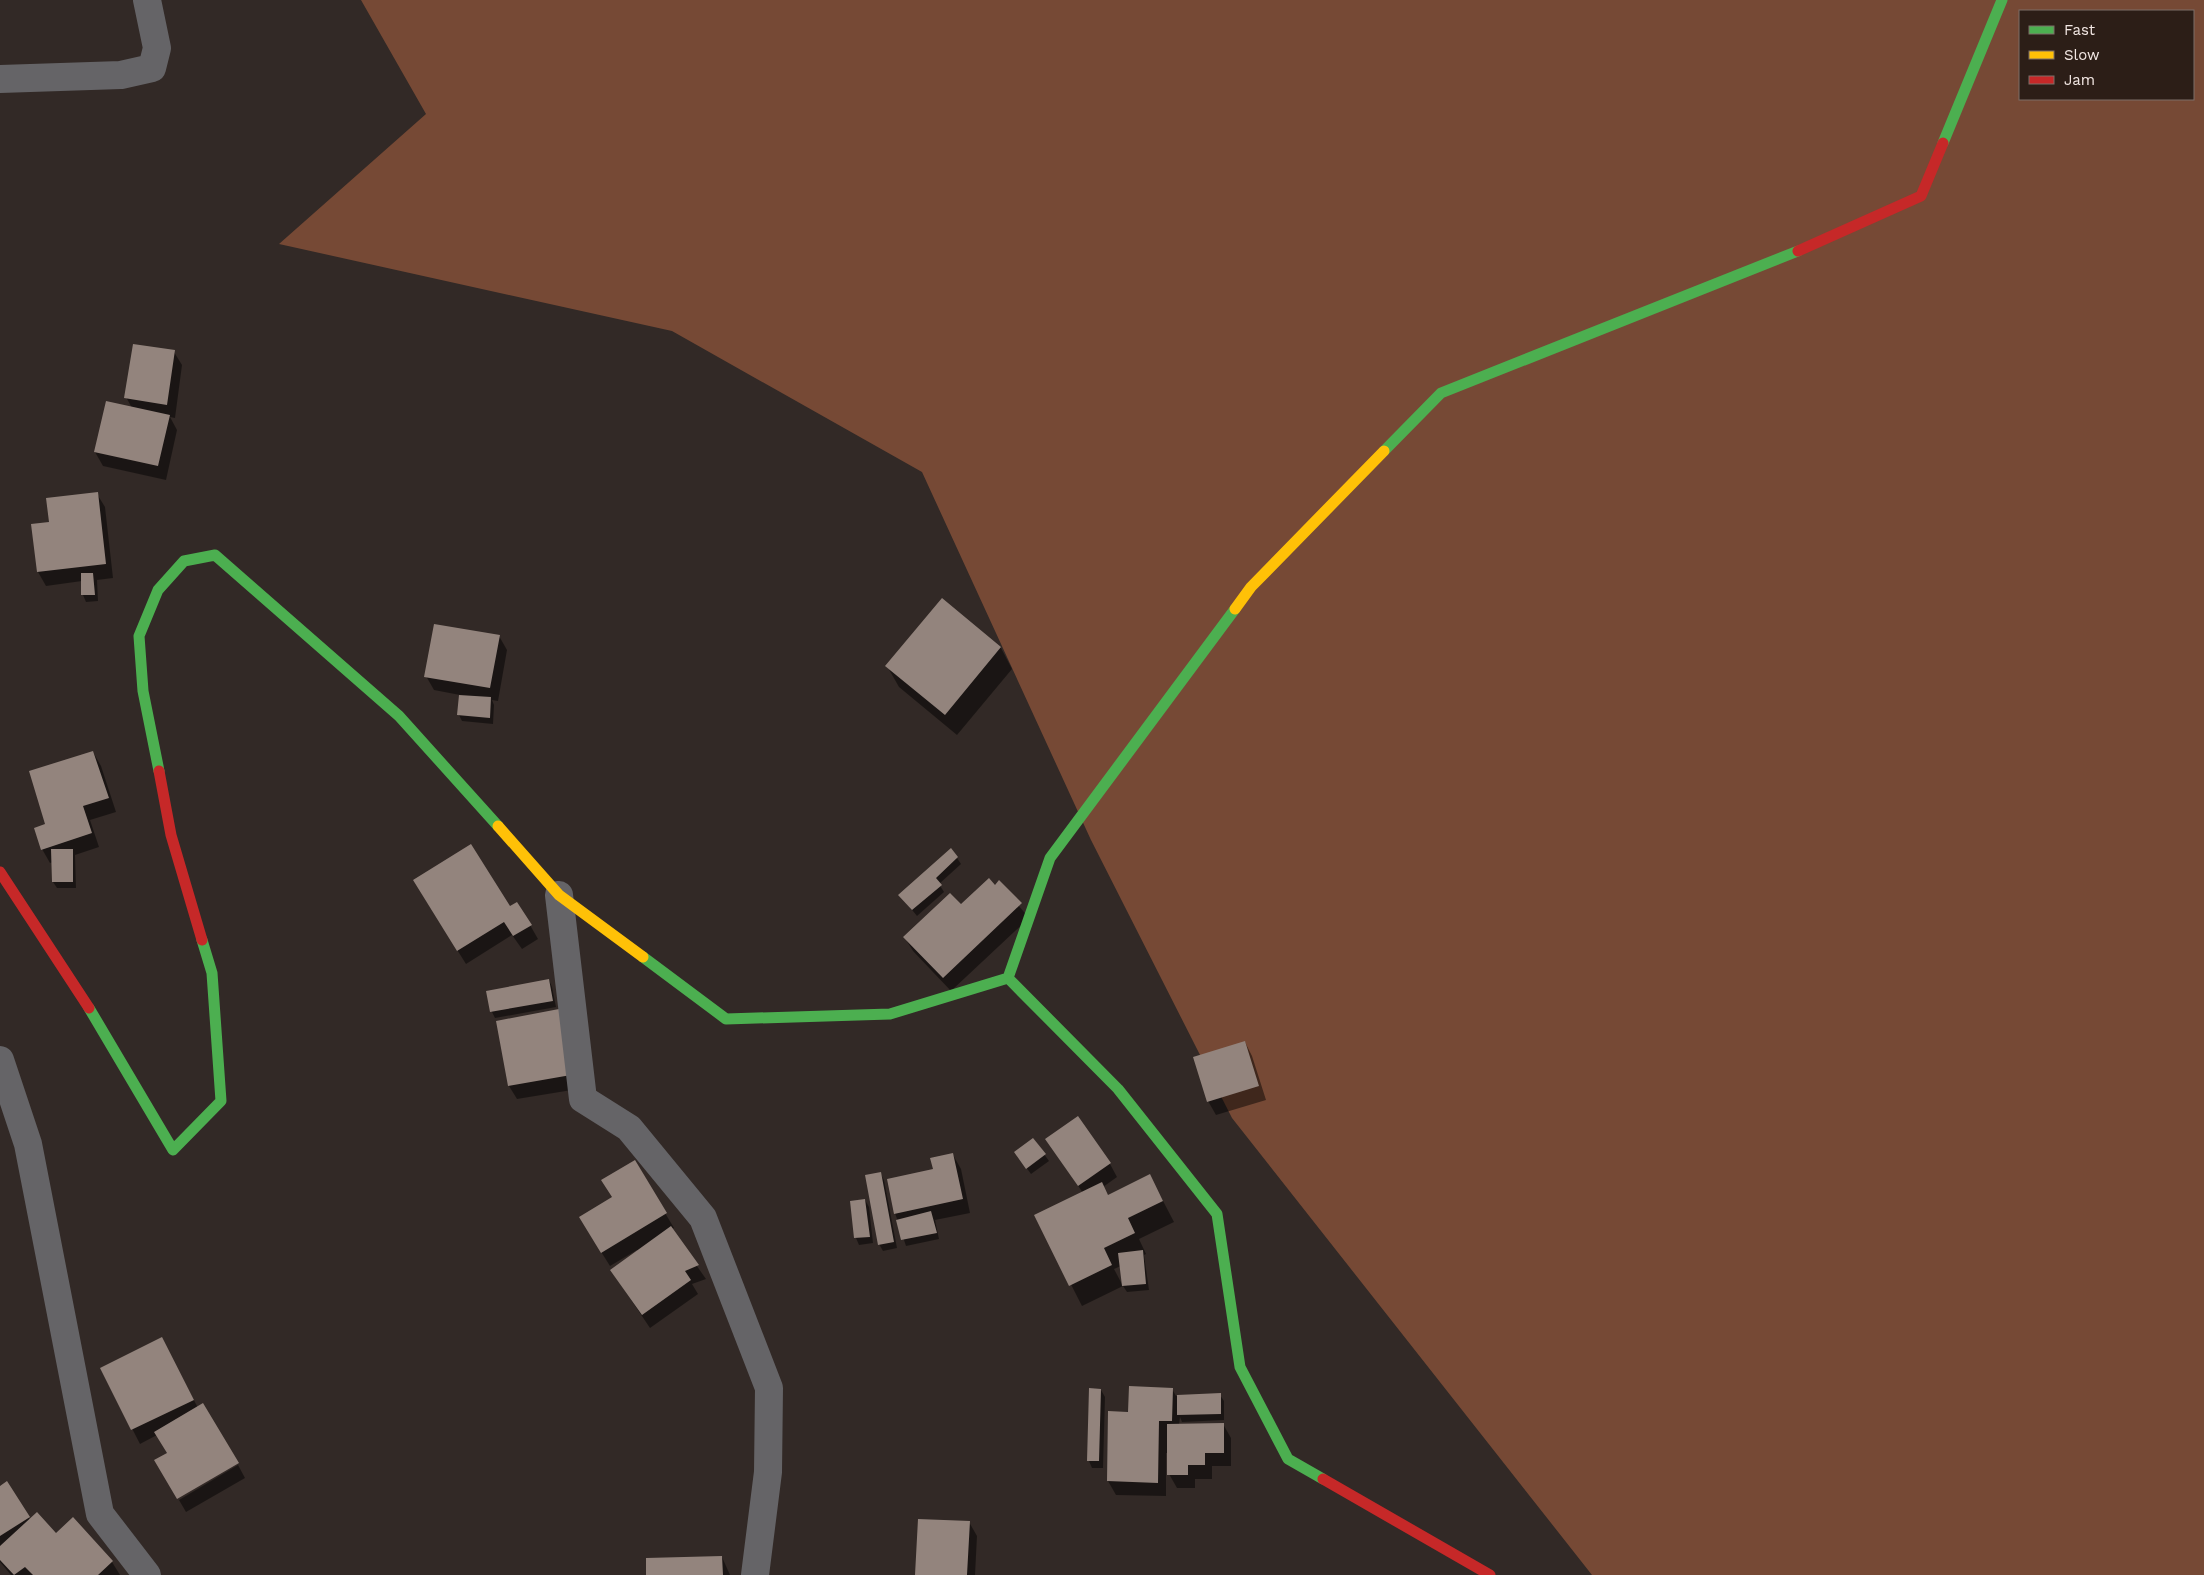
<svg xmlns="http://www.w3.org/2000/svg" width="2204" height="1575" font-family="'Work Sans',sans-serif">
  <rect width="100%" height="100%" fill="#322926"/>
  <path fill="#764935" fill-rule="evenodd" d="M361,0H2204V1575H1592L1232,1118L1091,840L922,472L672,331L279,244L426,114ZM2020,11H2193V99H2020Z"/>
  <path fill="#0007" fill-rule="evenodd" d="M174,352L182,365L175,418L170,417L177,430L166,480L103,466L95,452L132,408L126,397Z
    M97,494L105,507L113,578L97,580L98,601L86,602L83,595L82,581L46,586L38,572Z
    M942,600L1001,648L1012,669L957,735L899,687L887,666Z
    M499,636L507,650L498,701L492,700L494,705L493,724L462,721L459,715L460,695L434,690L426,676Z
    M93,752L101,766L116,812L90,820L99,847L75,855L76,888H57L53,882V862L50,863L42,849Z
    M957,858L961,864L939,884L944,892L917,916L900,895Z
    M999,882L1029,918L951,991L913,951L905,938L995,886Z
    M422,894L510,908L530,925L538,939L522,949L512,935L466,964Z
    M549,980L552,987L556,1007L495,1018L492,1012L488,992Z
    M559,1011L578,1089L517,1099L509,1086Z
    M1245,1042L1252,1056L1266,1100L1216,1115L1208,1101Z
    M1033,1139L1049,1161L1031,1174L1020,1159Z
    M1046,1139L1110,1164L1117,1177L1103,1187L1108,1196L1150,1176L1174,1222L1139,1239L1146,1254L1144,1255L1149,1290L1127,1292L1123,1286L1082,1306L1036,1216L1083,1193ZM1121,1266L1123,1286L1114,1269Z
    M953,1155L961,1169L970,1213L935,1220L939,1239L906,1246L895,1213L934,1170Z
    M634,1161L674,1228L671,1229L706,1279L692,1284L698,1294L650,1328L611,1270L638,1252L637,1250L610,1266L588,1231L613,1198Z
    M880,1173L884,1180L897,1248L883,1251L879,1244Z
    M865,1200L869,1207L873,1243L859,1245L856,1238L851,1202Z
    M169,1352L198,1408L168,1454L157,1435L140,1444L101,1368Z
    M1172,1389L1176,1396L1220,1395L1224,1401V1420L1182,1422L1180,1417L1179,1425L1223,1424L1231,1438V1466H1212V1479H1195V1488H1177L1169,1474V1453H1166V1496L1116,1495L1108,1481L1109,1412L1130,1413Z
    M1091,1390H1101L1105,1397L1103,1468H1092L1089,1461Z
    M238,1465L245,1478L186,1512L179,1500Z
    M7,1483L30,1520L56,1535L73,1519L112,1562L120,1575H11L0,1562V1488Z
    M969,1522L977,1536L975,1575H916Z
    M722,1557L730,1575H648Z"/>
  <path fill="#93847d" d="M133,344L175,350L167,405L124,398Z
    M106,401L170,415L158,466L94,452Z
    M98,492L106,564L37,572L31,524L49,522L46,498Z
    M81,573H93L95,595H81Z
    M942,598L1001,647L945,715L885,666Z
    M434,624L500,635L490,688L424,677Z
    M459,695L491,697L490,718L457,715Z
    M93,751L109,798L83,806L92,833L41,850L34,828L45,824L29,771Z
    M471,844L510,906L517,902L532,925L513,936L504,922L457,951L413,880Z
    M951,848L958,857L936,878L942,885L912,910L898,895Z
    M51,849H73V882H52Z
    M989,878L995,885L999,880L1022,903L943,978L903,937L950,893L961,904Z
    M549,979L553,1001L490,1012L486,991Z
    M559,1009L571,1075L508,1086L496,1021Z
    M1245,1041L1259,1086L1207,1102L1193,1057Z
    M1078,1116L1111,1163L1078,1186L1045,1139Z
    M1033,1138L1046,1154L1026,1169L1014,1152Z
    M953,1153L963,1199L894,1214L887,1179L933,1169L930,1158Z
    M635,1160L667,1213L601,1253L579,1217L612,1197L601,1180Z
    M881,1172L894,1242L878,1245L865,1175Z
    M1150,1174L1163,1201L1128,1218L1135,1233L1104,1248L1112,1265L1069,1286L1034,1215L1102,1182L1108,1195Z
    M865,1199L870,1237L854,1238L850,1201Z
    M931,1211L937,1233L901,1240L896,1220Z
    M671,1226L699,1265L685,1271L691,1280L642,1315L610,1270Z
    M1143,1250L1146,1284L1122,1286L1118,1253Z
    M162,1337L194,1400L131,1430L100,1368Z
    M1129,1386L1173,1388L1172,1421H1159L1158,1483L1107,1481L1108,1411L1128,1412Z
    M1089,1388L1101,1389L1099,1461H1087Z
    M1221,1393V1414L1177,1415V1395Z
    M203,1403L239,1463L177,1499L154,1460L167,1453L154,1432Z
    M1224,1423V1453H1205V1465H1188V1475H1167V1424Z
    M7,1481L30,1517L0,1536V1486Z
    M37,1512L56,1533L73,1517L113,1561L98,1575H33L25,1567L14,1575L0,1560V1546Z
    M918,1519L970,1521L967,1575H915Z
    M722,1556L723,1575H646V1558Z"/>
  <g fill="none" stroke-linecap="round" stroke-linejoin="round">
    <path stroke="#656467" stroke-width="28" d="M0,79L121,75L152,68L157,48L147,0
      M559,895L583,1099L629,1128L703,1218L769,1388L768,1472L755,1575
      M0,1060L28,1144L100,1514L147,1575"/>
    <path stroke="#4caf50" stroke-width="11" d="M1943,143L2002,0
      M1384,451L1441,393L1798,251
      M159,771L143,691L139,636L158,590L184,561L215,555L399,716L498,826
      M643,957L726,1019L890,1014L1008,978
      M1008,978L1050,858L1235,609
      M1008,978L1118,1089L1217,1214L1240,1367L1288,1459L1323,1479
      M89,1008L173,1150L221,1101L212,973L202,940"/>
    <path stroke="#ffc107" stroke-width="11" d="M1235,609L1251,587L1384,451
      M498,826L559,895L643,957"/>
    <path stroke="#c62828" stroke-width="11" d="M1798,251L1921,196L1943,143
      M159,771L171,835L202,940
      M0,872L89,1008
      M1323,1479L1490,1575"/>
  </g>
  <rect x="2019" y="10" width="175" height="90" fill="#2c1e17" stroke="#7c6f69"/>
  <rect x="2029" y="26" width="25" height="8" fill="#4caf50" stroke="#7c6f69"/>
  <text x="2064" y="35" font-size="15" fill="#f3e8e4">Fast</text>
  <rect x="2029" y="51" width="25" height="8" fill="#ffc107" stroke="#7c6f69"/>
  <text x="2064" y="60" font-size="15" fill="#f3e8e4">Slow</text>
  <rect x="2029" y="76" width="25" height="8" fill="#c62828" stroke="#7c6f69"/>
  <text x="2064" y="85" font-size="15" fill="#f3e8e4">Jam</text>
</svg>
